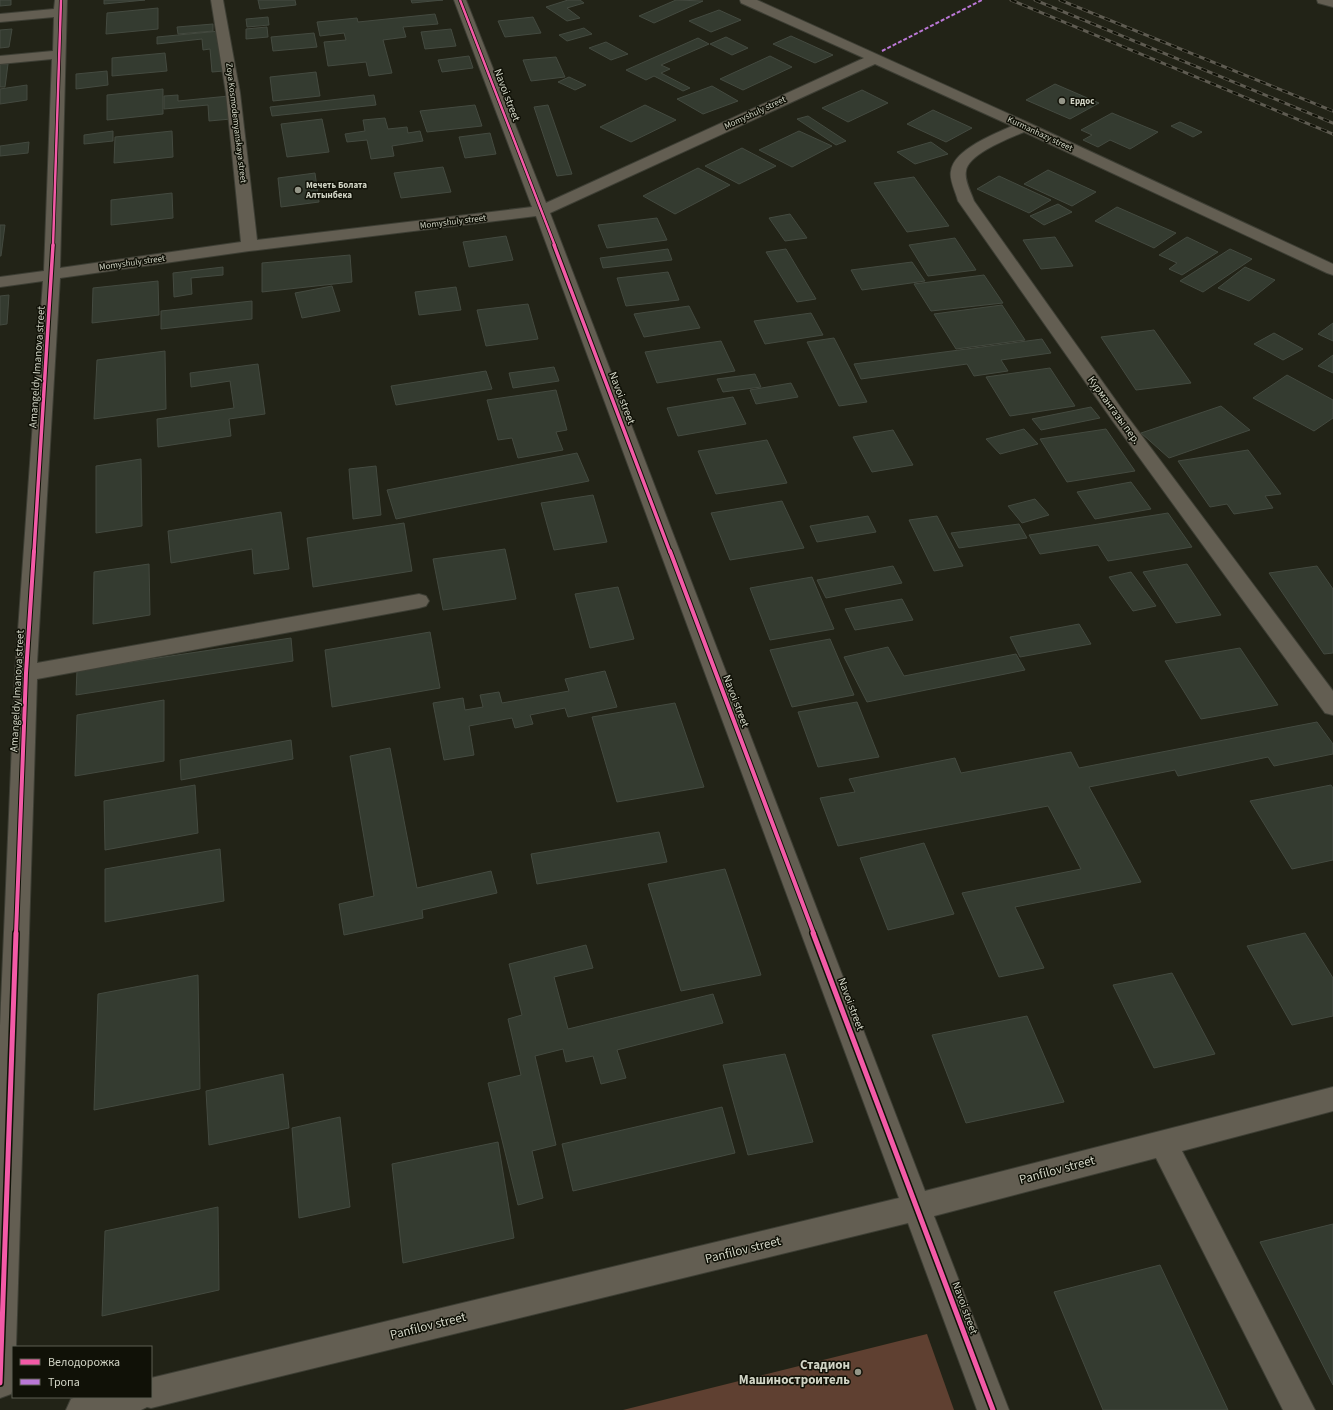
<svg xmlns="http://www.w3.org/2000/svg" width="1333" height="1410" font-family="'Source Sans 3',sans-serif">
  <rect width="100%" height="100%" fill="#222317"/>
  <path fill="#5f4031" d="M927,1334L954,1410H623Z"/>
  <path fill="#343b30" stroke="#444a40" d="M0,0H11V5L0,6Z
    M104,0H145L104,4Z
    M258,0H295L296,5L260,9Z
    M411,0H443L412,3Z
    M568,0H580L584,3L567,8L580,18L567,21L546,7Z
    M676,0L703,1L654,23L639,16Z
    M158,8V29L106,34L107,13Z
    M719,10L741,20L711,32L689,21Z
    M435,14L438,24L403,27L406,37L383,40L392,73L369,76L366,62L328,66L324,42L346,40L344,33L320,36L317,22L357,18L358,22Z
    M268,17L269,25L247,27L246,19Z
    M533,17L541,33L505,37L498,21Z
    M213,24V31L178,34L177,27Z
    M267,27L268,37L246,39V29Z
    M584,28L592,34L567,41L559,35Z
    M12,29L9,47L0,48V30Z
    M451,29L456,46L425,49L421,32Z
    M220,31L224,71L212,72L210,49L203,50L202,39L157,44V37Z
    M314,33L317,47L273,51L271,37Z
    M791,36L833,55L815,63L773,44Z
    M726,37L748,48L732,55L710,44Z
    M698,38L709,44L661,65L670,69L661,73L690,88L683,91L654,76L646,80L626,70Z
    M606,42L628,54L611,60L589,48Z
    M165,53L167,71L112,76V58Z
    M469,56L473,68L442,72L438,60Z
    M770,56L792,67L743,90L720,79Z
    M556,57L565,77L531,81L523,60Z
    M0,64H8L5,87H0Z
    M107,71L108,85L76,89V74Z
    M316,72L320,96L273,101L270,77Z
    M569,77L586,85L575,90L558,82Z
    M1055,84L1099,103L1070,119L1026,100Z
    M27,85V100L0,104V89Z
    M712,86L738,101L703,114L677,99Z
    M163,89V114L107,120V95Z
    M862,90L888,103L848,122L822,108Z
    M178,95V101L229,96L231,119L209,121L208,105L164,109V96Z
    M374,95L376,105L272,116L270,107Z
    M475,105L482,126L427,132L420,111Z
    M548,105L572,174L557,176L534,107Z
    M645,105L676,120L631,142L600,127Z
    M933,110L972,128L946,142L907,124Z
    M1112,113L1158,132L1130,149L1110,140L1098,147L1083,140L1092,135L1081,130Z
    M808,116L846,141L836,145L797,119Z
    M385,118L388,129L407,127L408,133L420,131L423,141L392,146L394,156L371,159L367,140L347,142L345,134L365,131L363,120Z
    M322,119L329,152L287,157L281,124Z
    M1180,122L1202,132L1193,137L1171,126Z
    M113,131V141L84,144V135Z
    M172,131L173,157L114,163L115,137Z
    M799,131L832,146L792,167L759,150Z
    M490,133L496,154L465,158L459,137Z
    M29,142L28,153L0,156V146Z
    M931,142L948,154L915,164L897,152Z
    M742,148L776,166L739,184L705,166Z
    M443,167L451,192L401,198L394,173Z
    M698,168L730,185L675,214L643,196Z
    M1048,170L1096,192L1072,206L1024,184Z
    M315,173L319,202L281,207L278,178Z
    M999,176L1051,200L1029,213L977,189Z
    M914,177L949,226L907,232L874,183Z
    M172,193L173,218L111,225V200Z
    M1058,204L1072,212L1044,225L1030,216Z
    M1117,207L1176,233L1154,248L1095,221Z
    M790,214L807,238L785,241L769,218Z
    M657,218L667,240L607,248L598,225Z
    M0,225H5L1,256H0Z
    M506,236L513,260L469,267L463,242Z
    M1055,237L1073,266L1041,269L1023,240Z
    M1187,237L1218,252L1182,275L1169,269L1177,263L1159,255Z
    M955,238L976,270L928,276L909,245Z
    M668,249L672,260L603,268L600,258Z
    M786,249L816,299L797,302L766,252Z
    M1230,249L1252,259L1203,292L1180,281Z
    M350,255L352,282L262,292V263Z
    M912,262L925,281L862,290L851,270Z
    M223,267V275L191,278L192,294L174,297L173,273Z
    M1245,267L1275,280L1249,301L1218,288Z
    M668,272L679,300L626,306L617,278Z
    M984,275L1003,303L931,311L914,284Z
    M158,281L159,315L92,323L93,288Z
    M332,286L340,311L302,318L295,293Z
    M456,287L461,310L419,315L415,292Z
    M9,295L7,324L0,325V296Z
    M252,301V319L161,329V311Z
    M528,304L538,339L486,346L477,310Z
    M1002,305L1025,340L956,349L934,314Z
    M689,306L700,328L644,337L634,314Z
    M811,313L823,335L765,344L754,321Z
    M1333,323V341L1318,334Z
    M1154,330L1191,383L1136,390L1101,337Z
    M1274,333L1303,349L1283,360L1254,344Z
    M834,338L867,402L839,406L807,342Z
    M1042,339L1051,353L1001,360L1008,371L974,376L967,364L861,379L854,364Z
    M721,341L735,371L657,383L645,352Z
    M165,351L166,409L94,419L97,360Z
    M1333,355V373L1318,366Z
    M258,364L265,414L229,419L231,436L158,447L157,419L234,408L230,381L191,387L190,373Z
    M554,367L559,381L513,388L509,373Z
    M1050,368L1075,406L1010,416L986,377Z
    M486,371L492,389L396,405L391,386Z
    M755,374L761,387L723,392L717,379Z
    M1287,375L1333,400V418L1314,431L1253,398Z
    M791,383L798,397L756,404L750,390Z
    M556,390L567,430L556,432L563,450L518,458L512,438L498,440L487,400Z
    M733,397L746,424L678,436L667,408Z
    M1221,406L1250,430L1169,458L1141,433Z
    M1091,407L1100,418L1041,430L1032,419Z
    M1024,429L1038,444L1000,454L986,439Z
    M1106,429L1135,471L1067,482L1040,439Z
    M893,430L913,465L872,472L853,437Z
    M767,440L787,483L716,494L698,451Z
    M1248,450L1281,494L1265,496L1273,508L1234,514L1227,504L1210,507L1178,461Z
    M577,453L589,481L396,519L387,490Z
    M141,459L142,526L96,533V466Z
    M376,466L381,515L353,519L349,469Z
    M1131,482L1151,509L1095,519L1077,492Z
    M593,495L607,542L554,550L541,503Z
    M1035,499L1049,515L1022,523L1008,506Z
    M782,501L804,548L730,560L711,513Z
    M281,512L289,569L254,574L252,549L171,563L168,531Z
    M1168,513L1192,547L1108,561L1098,545L1040,554L1029,535Z
    M868,516L876,532L817,542L810,526Z
    M937,516L963,566L934,571L909,520Z
    M404,523L412,571L313,587L307,538Z
    M1019,524L1027,538L959,548L951,533Z
    M505,549L516,599L443,610L433,559Z
    M149,564L150,615L93,624L94,572Z
    M1187,564L1221,615L1176,623L1143,572Z
    M893,566L902,583L826,598L817,580Z
    M1317,566L1333,589V653L1324,654L1269,573Z
    M1131,572L1156,606L1133,611L1109,577Z
    M812,577L834,629L770,640L750,588Z
    M618,587L634,639L590,648L575,594Z
    M902,599L913,620L855,630L845,609Z
    M1079,624L1091,644L1020,657L1010,637Z
    M430,632L440,688L332,707L325,650Z
    M291,638L293,661L76,695L77,670Z
    M830,639L854,695L792,707L770,650Z
    M888,647L904,676L1016,654L1025,670L867,702L844,657Z
    M1240,648L1278,705L1201,719L1165,661Z
    M605,671L617,707L568,717L565,708L530,715L533,724L515,728L512,718L469,726L474,755L444,760L433,703L463,698L465,710L483,707L480,695L499,692L502,703L569,691L565,679Z
    M164,700V761L75,776L77,715Z
    M857,702L879,757L818,767L798,712Z
    M675,703L704,787L617,802L592,717Z
    M1317,722L1333,744V754L1274,766L1268,757L1178,776L1175,770L1089,787L1141,882L1015,907L1044,968L999,977L962,893L1081,869L1048,806L838,846L820,798L855,792L849,779L955,758L961,773L1071,752L1079,768Z
    M291,740L293,759L181,780L180,760Z
    M390,748L417,888L491,871L497,893L422,910L423,918L344,935L339,904L374,896L350,756Z
    M195,785L198,833L105,850L104,801Z
    M1331,785L1333,788V860L1292,869L1250,801Z
    M659,832L667,862L537,884L531,854Z
    M924,843L954,914L888,930L860,858Z
    M220,849L224,901L105,922V869Z
    M725,869L761,975L681,991L648,884Z
    M1305,933L1333,978V1016L1292,1025L1247,946Z
    M586,945L593,968L554,977L568,1029L713,994L723,1023L617,1050L626,1078L601,1084L593,1056L566,1062L563,1049L535,1056L556,1145L532,1151L543,1198L518,1205L488,1083L521,1075L508,1019L522,1015L509,964Z
    M1172,973L1215,1054L1154,1068L1113,985Z
    M198,975L200,1089L94,1110L98,994Z
    M1027,1016L1064,1102L966,1123L932,1035Z
    M785,1054L813,1142L748,1155L723,1065Z
    M283,1074L289,1128L209,1145L206,1091Z
    M722,1107L735,1153L573,1191L562,1144Z
    M340,1117L350,1207L299,1218L292,1128Z
    M498,1142L514,1238L403,1263L392,1164Z
    M218,1207L219,1290L102,1316L105,1231Z
    M1333,1224V1385L1260,1242Z
    M1160,1265L1228,1410H1103L1054,1292Z"/>
  <g fill="none" stroke-linecap="round" stroke-linejoin="round">
    <defs>
      <path id="street" d="M55,0H67L60,268L241,242L226,93L211,0H223L240,93L257,240L532,207L454,0H466L546,203L864,58L741,3L740,0H757L1029,123L1333,264V275L1327,273L1024,132C1010,138 968,154 966,171C964,180 971,192 974,201L1124,412L1333,691V715L1325,713L1112,420L958,201C956,192 949,180 951,171C954,149 995,134 1012,126L875,64L550,213L925,1191L1333,1087V1111L1182,1151L1315,1410H1283L1156,1158L934,1216L1009,1410H977L908,1223L151,1408L147,1407L141,1410H66L71,1399L76,1397H151V1378L899,1198L536,216L249,251L60,278L37,663L419,594L426,596L429,601L426,606L419,608L37,679L16,1347H13V1389L11,1394L0,1398V1026L15,673L43,281L0,287V277L44,271L52,59L0,64V56L53,51L54,17L0,22V14L54,9Z
        M1317,0H1333V7L1318,3Z"/>
    </defs>
    <use href="#street" stroke="#3d3e34" stroke-width="2"/>
    <use href="#street" fill="#635e52" fill-rule="evenodd"/>
    <defs>
      <path id="rail" d="M1011,0L1333,134
        M1035,0L1333,123
        M1060,0L1333,111"/>
    </defs>
    <use href="#rail" stroke="#5e5b51" stroke-width="3"/>
    <use href="#rail" stroke="#101107" stroke-width="2" stroke-dasharray="6" stroke-linecap="butt"/>
    <path stroke="#ba77d6" stroke-width="2" stroke-dasharray="4 2" stroke-linecap="butt" d="M882,51L982,0"/>
    <defs>
      <path id="cycleway-far3" d="M460,0L555,246
        M53,246L61,0"/>
      <path id="cycleway-far2" d="M554,245L670,552
        M34,552L53,245"/>
      <path id="cycleway-far1" d="M670,551L814,934
        M16,934L26,673L34,551"/>
      <path id="cycleway" d="M813,933L993,1410
        M0,1383L16,933"/>
    </defs>
    <use href="#cycleway-far3" stroke="#101107" stroke-width="4"/>
    <use href="#cycleway-far2" stroke="#101107" stroke-width="5.5"/>
    <use href="#cycleway-far1" stroke="#101107" stroke-width="6"/>
    <use href="#cycleway" stroke="#101107" stroke-width="8"/>
    <use href="#cycleway-far3" stroke="#f35aa7" stroke-width="2.5"/>
    <use href="#cycleway-far2" stroke="#f35aa7" stroke-width="3.5"/>
    <use href="#cycleway-far1" stroke="#f35aa7" stroke-width="4"/>
    <use href="#cycleway" stroke="#f35aa7" stroke-width="5"/>
  </g>
  <g fill="#949688" stroke="#101107" stroke-width="1.5">
    <circle cx="1062" cy="101" r="4"/>
    <circle cx="298" cy="190" r="4"/>
    <circle cx="858" cy="1372" r="4"/>
  </g>
  <g text-anchor="middle" dominant-baseline="central" stroke-width="3" stroke-linejoin="round" paint-order="stroke">
    <g font-size="9" font-weight="bold" fill="#d1d4c5" stroke="#101107" text-anchor="start">
      <text x="1070" y="101">Ердос</text>
      <text x="306" y="185">Мечеть Болата<tspan x="306" dy="10">Алтынбека</tspan></text>
    </g>
    <g font-size="9" fill="#d1d4c5" stroke="#101107">
      <text transform="translate(755 113) rotate(-25)">Momyshuly street</text>
      <text transform="translate(236 123) rotate(83)">Zoya Kosmodemyanskaya street</text>
      <text transform="translate(1040 134) rotate(25)">Kurmanhazy street</text>
      <text transform="translate(453 222) rotate(-7)">Momyshuly street</text>
      <text transform="translate(132 263) rotate(-8)">Momyshuly street</text>
    </g>
    <g font-size="11" fill="#d1d4c5" stroke="#101107">
      <text transform="translate(507 95) rotate(69)">Navoi street</text>
      <text transform="translate(37 367) rotate(-86)">Amangeldy Imanova street</text>
      <text transform="translate(622 398) rotate(69)">Navoi street</text>
      <text transform="translate(1114 410) rotate(54)">Курмангазы пер.</text>
      <text transform="translate(17 691) rotate(-87)">Amangeldy Imanova street</text>
      <text transform="translate(736 701) rotate(69)">Navoi street</text>
      <text transform="translate(851 1004) rotate(69)">Navoi street</text>
      <text transform="translate(965 1308) rotate(70)">Navoi street</text>
    </g>
    <g font-size="13" fill="#d1d4c5" stroke="#101107">
      <text transform="translate(1057 1170) rotate(-15)">Panfilov street</text>
      <text transform="translate(743 1250) rotate(-14)">Panfilov street</text>
      <text transform="translate(428 1326) rotate(-14)">Panfilov street</text>
    </g>
    <g font-size="13" font-weight="bold" fill="#d1d4c5" stroke="#101107" text-anchor="end">
      <text x="850" y="1365">Стадион<tspan x="850" dy="15">Машиностроитель</tspan></text>
    </g>
  </g>
  <rect x="12" y="1346" width="140" height="52" fill="#101107" stroke="#5d5f53"/>
  <rect x="20" y="1359" width="20" height="6" fill="#f35aa7" stroke="#5d5f53"/>
  <text x="48" y="1366" font-size="12" fill="#d1d4c5">Велодорожка</text>
  <rect x="20" y="1379" width="20" height="6" fill="#ba77d6" stroke="#5d5f53"/>
  <text x="48" y="1386" font-size="12" fill="#d1d4c5">Тропа</text>
</svg>
